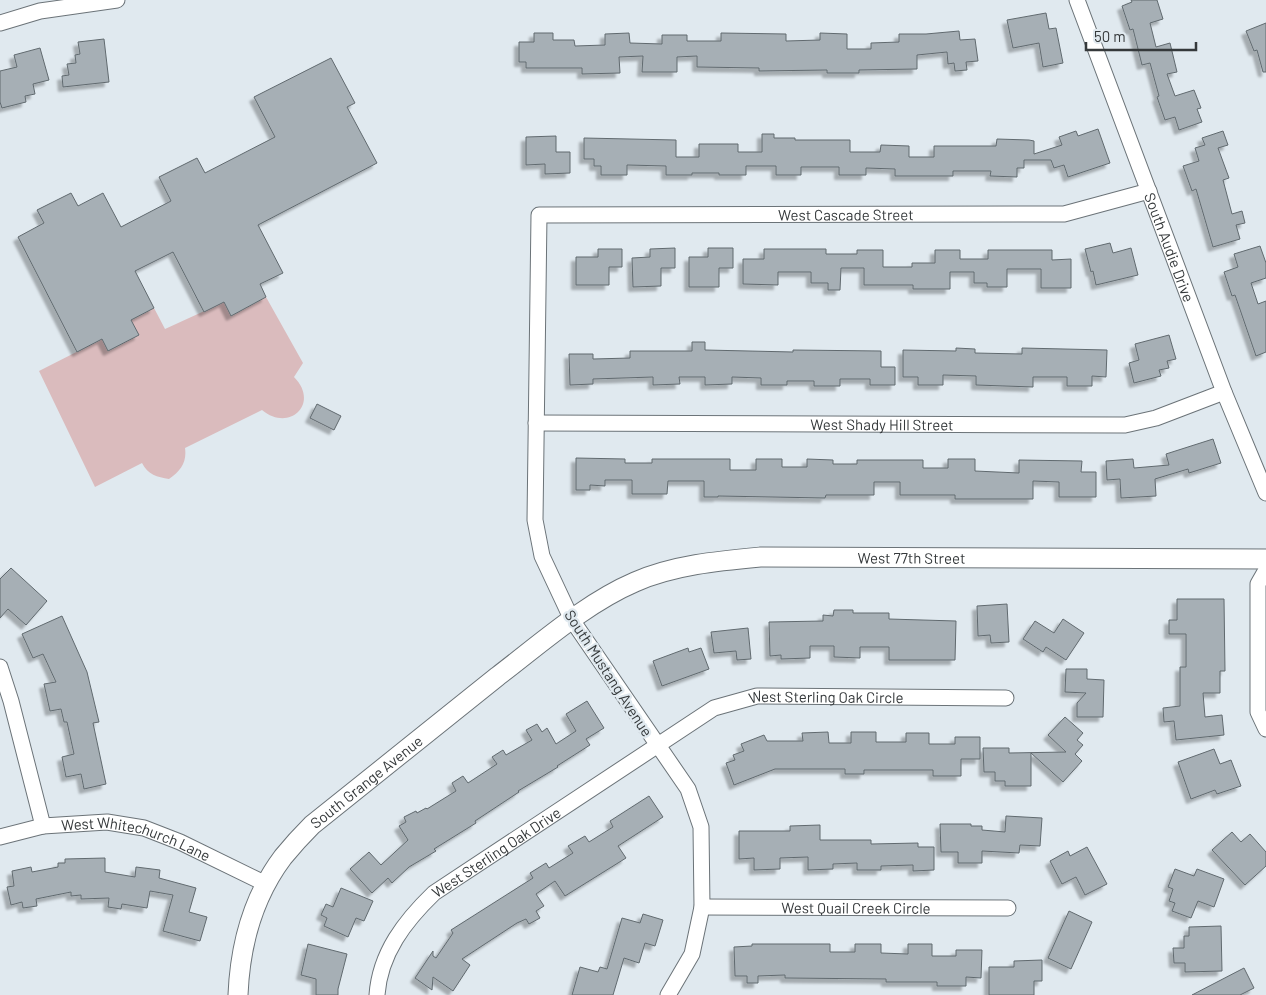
<svg xmlns="http://www.w3.org/2000/svg" width="1266" height="995" font-family="Barlow,sans-serif">
  <defs>
    <filter id="shadow"><feDropShadow dx="-4.5" dy="4.5" stdDeviation="1" flood-color="#0004"/></filter>
  </defs>
  <rect width="100%" height="100%" fill="#e0e9ef"/>
  <path fill="#dabbbd" d="M266,297L303,363L294,377C320,403 290,433 262,410L185,448C187,462 181,471 169,479C157,477 148,475 142,463L95,487L39,371L102,339L108,351L139,335L131,320L154,308L165,329L224,302L231,316Z"/>
  <path fill="#a6afb5" stroke="#616a6f" filter="url(#shadow)" d="M1131,0H1157L1163,19L1150,23L1156,47L1170,43L1177,72L1167,74L1175,96L1194,90L1201,108L1197,109L1202,122L1179,130L1175,117L1165,120L1157,97L1159,96L1150,63L1142,65L1133,29L1130,30L1122,6L1132,2Z
    M1046,13L1049,29L1056,28L1063,63L1043,67L1039,43L1013,48L1007,20Z
    M1266,23V72H1263L1257,50L1254,51L1246,31Z
    M959,31L960,40L975,39L978,61L966,62L967,70L955,71L954,63L948,64L947,52L917,55V69L859,70V73H827V70L759,71V68L697,67V56L677,57V72H642L643,56L619,57L620,73L582,74V68H526V62H519V42H534V33H553V40H574L575,46L605,45V34L629,33L630,43L662,44V35H687V41H721V33L786,34V41L820,40V33L847,34V49H871V43L899,42V34H926Z
    M104,39L109,82L63,87L62,76L69,75L67,64L76,63L75,55L80,54L78,42Z
    M40,48L49,80L33,84L35,94L25,96L26,102L2,108L0,102V71L17,67L14,55Z
    M331,58L355,103L347,107L377,163L258,225L283,273L260,284L266,297L231,316L224,302L204,312L173,252L135,271L154,308L131,320L139,335L108,351L102,339L77,352L18,237L44,223L37,210L71,193L78,206L103,193L121,227L171,201L159,177L197,158L205,173L275,137L254,97Z
    M1098,129L1110,163L1068,177L1064,165L1054,168L1051,160H1024V168H1017V177L990,176L991,171H953V176H895V169L866,168V175H839V167H801V175H776V166H746V175H719V173H692V175H666V166L627,165V175H601V166H594V159H584V138L676,140V157H699V144H738V152H762V134H774V138H795V140H850V152H880L881,145L909,146V157H934V146H996L997,139L1029,140L1034,141V154L1062,145L1059,137L1076,131L1078,136Z
    M1223,131L1228,145L1218,148L1229,178L1223,180L1232,214L1242,211L1245,223L1236,225L1240,239L1213,247L1196,189L1192,191L1183,166L1199,161L1195,148L1205,145L1202,138Z
    M556,136V152H570V173L545,174V164L526,165V137Z
    M1110,243L1113,253L1131,248L1138,275L1096,285L1093,271L1091,272L1085,249Z
    M1260,246L1266,263V278L1251,283L1258,304L1266,301V352L1256,356L1235,295L1232,296L1224,272L1238,267L1234,254Z
    M675,248V268H661V286L633,287L632,258L650,257V249Z
    M708,248H733V268H719V287H689V257H708Z
    M598,249H622V267H609V285H576V257H598Z
    M764,249H826V254H857V250H883V267H912V263H935V250H960V259H988V250H1052V260L1071,259V288H1041V269H1007V287H987V283H974V272H950V289H913V285H864V268H841L840,290H828V283H811V272H778V285L743,284V259H764Z
    M1169,335L1176,359L1167,361L1169,368L1159,370L1161,376L1134,383L1129,363L1139,360L1135,344Z
    M692,342H705V350L793,352V350L881,351V367H895V385H870V379H840V386H814V381H787V385H761V378L732,377V384L705,385V377H679L680,384L653,385V377L593,379V384L570,385L569,354H593V359L630,358V351H692Z
    M956,348L975,349V353L1022,354V348L1107,350L1106,377L1092,376V386H1067V377H1033V387L976,385V376L943,375V385H918V377H903V350L956,351Z
    M317,404L341,416L334,430L310,418Z
    M1213,439L1221,463L1189,473L1188,469L1155,479L1156,496L1121,498L1120,479L1107,480L1106,461L1133,459L1134,468L1169,465L1166,454Z
    M576,458L625,459V463H652V459H730V470H756V459H782V467H807V459L833,460V464H857V460H923V468H948V459H975V471L1019,473V460L1082,461L1081,472H1096V497H1059V482L1033,481V499H955V495H900V482H874V495H826L825,498L718,496V497H704V481H668L667,494H632V480H605V486L590,485V490H576Z
    M11,568L47,601L26,625L8,609L0,618V579Z
    M1177,599H1224L1225,671H1220V693H1203L1205,717L1222,715L1224,735L1176,740L1174,721L1164,722L1163,708L1180,706V667H1186V634H1169V620H1177Z
    M1007,604L1009,642L991,643L990,635L978,636L977,606Z
    M834,610H853V613H889V619L956,621L955,660H889V647H860V658L834,657V646H810V658L781,659V655L770,656L769,622L823,621V615L833,616Z
    M62,616L87,672L99,722L93,723L106,784L84,789L81,774L66,777L62,757L74,754L67,722H64L61,709L50,711L44,684L56,682L43,654L33,658L22,634Z
    M1063,619L1084,633L1066,660L1046,647L1043,652L1023,639L1035,621L1054,633Z
    M748,628L751,659L737,660L736,651L714,653L711,632Z
    M688,648L689,652L701,648L709,669L662,686L653,661Z
    M1066,669H1087V679L1104,680L1103,717H1077V703L1086,693L1065,692Z
    M587,701L604,728L586,739L590,745L557,766L558,767L518,791L519,792L475,821L476,823L434,849L436,851L409,867L392,883L388,878L372,893L350,869L369,852L381,865L408,840L399,826L406,822L404,817L416,811L417,813L426,808L427,809L456,791L452,783L463,776L468,783L497,764L492,757L503,750L506,755L532,740L526,730L537,724L542,732L547,728L556,744L576,731L566,714Z
    M1065,717L1083,733L1077,740L1083,745L1075,754L1082,761L1063,782L1031,753V786H1005V781H995V772H984L983,748H1009V753L1066,752L1048,735Z
    M828,732L829,743H851V732H876V742H906V733H929V744H955V737H980V759H961V776H933V770H864V774H845V769H775L734,785L726,763L735,760L733,755L744,751L741,744L764,735L767,741H803L802,733Z
    M1214,749L1220,764L1231,760L1241,786L1217,794L1215,790L1191,799L1178,762Z
    M649,796L663,817L618,846L626,858L565,896L555,881L536,894L544,906L536,911L540,918L529,924L526,919L517,923L462,959L470,965L453,991L433,977L432,990L415,978L433,951V956L436,958L453,933L451,930L533,878L530,873L546,863L549,868L573,853L568,846L585,836L589,842L613,827L610,821Z
    M1006,816L1042,818L1040,846L1020,845L1019,853L982,851V863H958V852H941L940,824H971V826H982V830L1005,832Z
    M820,825V840H871V844L918,843V847H934V870L913,871V865L881,866V870H857V863L833,864V869L808,870V857L780,858V869L754,870V858L739,859V831H790V826Z
    M1232,832L1241,842L1250,834L1266,852V866L1245,885L1212,850Z
    M1087,847L1107,884L1085,895L1076,877L1062,884L1050,861L1068,851L1070,856Z
    M105,858V872L135,877L136,867L160,870L159,878L196,888L189,912L207,917L200,941L163,931L173,895L150,891L147,908L122,904L121,909L108,907L109,898L81,899V895L71,896V892L36,899L37,906L23,908L22,902L11,905L7,887L14,886L12,871L31,867L32,872L58,867V863H65V859Z
    M1175,869L1194,876L1197,869L1224,879L1214,907L1198,901L1191,918L1172,911L1175,903L1169,901L1173,889L1168,887Z
    M341,888L373,901L364,921L356,918L348,937L324,926L327,918L321,915L326,904L333,907Z
    M1069,911L1092,922L1071,969L1048,958Z
    M643,914L663,920L655,946L645,943L639,963L624,958L613,995H572L580,967L598,972L600,967L607,969L622,918L640,923Z
    M1221,926L1222,971L1185,972V963H1174L1173,948H1184V936H1189V927Z
    M308,944L347,954L338,989V995H316V979L301,975Z
    M752,944H830V952H855V944H881V953L908,954V944H932V956H956V950H982L981,978L966,977V986H937V982H886V979L785,978V975L758,976V983H747V976H735L734,947L752,946Z
    M1042,960V981H1034V995H989V967H1014V961Z
    M1244,968L1254,988L1240,995H1192Z"/>
  <g fill="none" stroke-linecap="round" stroke-linejoin="round">
    <defs>
      <g id="minor">
        <path id="s1" d="M1077,0L1224,392L1266,493"/>
        <path d="M0,23L40,11L117,0"/>
        <path id="s2" d="M536,423L1125,425L1156,418L1224,392"/>
        <path d="M1266,570L1258,584V712L1266,729"/>
        <path d="M0,667L11,701L43,826"/>
        <path id="s3" d="M0,837L43,826L107,822L144,828L180,842L266,884"/>
        <path id="s4" d="M702,907L1008,908"/>
        <path id="s5" d="M377,995C380,953 405,921 434,893L714,708L757,696L1006,698"/>
        <path id="s6" d="M668,995L692,954L702,907L701,827L688,789L572,620L542,556L535,520L539,215L1064,214L1149,191"/>
      </g>
      <g id="tertiary">
        <path id="s7" d="M238,995C240,946 253,897 283,857C292,846 302,835 312,825C374,775 436,726 498,676C540,644 586,603 635,582C674,565 718,561 761,557L1266,559"/>
      </g>
    </defs>
    <use href="#minor" stroke="#6b7378" stroke-width="17"/>
    <use href="#tertiary" stroke="#6b7378" stroke-width="21"/>
    <use href="#minor" stroke="#fff" stroke-width="15"/>
    <use href="#tertiary" stroke="#fff" stroke-width="19"/>
  </g>
  <g text-anchor="middle" dominant-baseline="central" stroke-width="4.5" stroke-linejoin="round" paint-order="stroke">
    <g font-size="15" fill="#35393b" stroke="#e0e9ef">
      <text stroke="none"><textPath href="#s6" startOffset="1140">West Cascade Street</textPath></text>
      <text stroke="none"><textPath href="#s1" startOffset="264">South Audie Drive</textPath></text>
      <text stroke="none"><textPath href="#s2" startOffset="346">West Shady Hill Street</textPath></text>
      <text stroke="none"><textPath href="#s7" startOffset="875">West 77th Street</textPath></text>
      <text transform="translate(609 673) rotate(57)">South Mustang Avenue</text>
      <text stroke="none"><textPath href="#s5" startOffset="569">West Sterling Oak Circle</textPath></text>
      <text stroke="none"><textPath href="#s7" startOffset="260">South Grange Avenue</textPath></text>
      <text stroke="none"><textPath href="#s3" startOffset="140">West Whitechurch Lane</textPath></text>
      <text stroke="none"><textPath href="#s5" startOffset="194">West Sterling Oak Drive</textPath></text>
      <text stroke="none"><textPath href="#s4" startOffset="154">West Quail Creek Circle</textPath></text>
    </g>
  </g>
  <path d="M1086 42v8h110v-8" fill="none" stroke="#35393b" stroke-width="2.5"/>
  <text x="1094" y="42" font-size="15" fill="#35393b" stroke="#e0e9ef" stroke-width="4" paint-order="stroke">50 m</text>
</svg>
